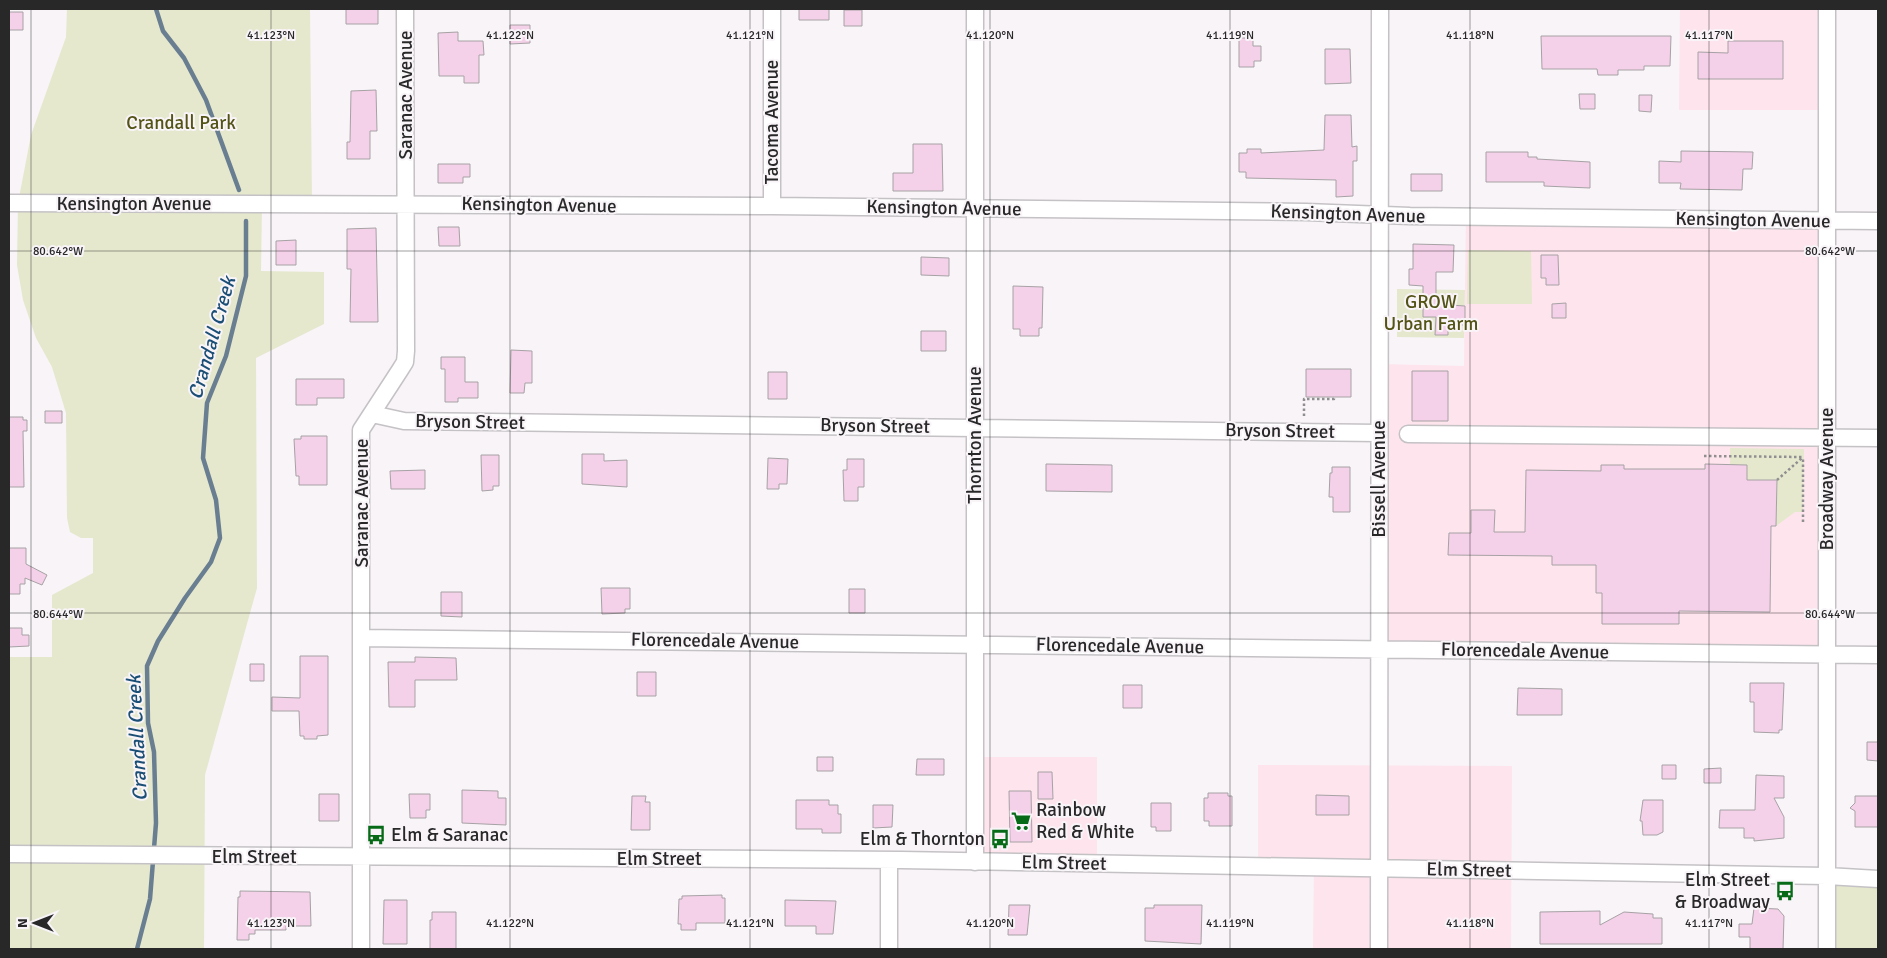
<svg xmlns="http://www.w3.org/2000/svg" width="1887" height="958" font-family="Signika,sans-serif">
  <rect width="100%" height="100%" fill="#f8f4f8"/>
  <path fill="#fee4ec" d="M1680,9H1827V110H1679Z
    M1466,216L1827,221V654L1379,649V364L1464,366Z
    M976,757H1097V864L975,862Z
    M1258,765L1512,766L1511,949H1313L1314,867L1258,866Z"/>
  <path fill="#e5e8cd" d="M67,9H310L312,204H262L261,271L324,272V324L256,358L257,588L205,775L204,949H9V657H52V595L93,573V538H81L70,532L67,518L66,413L52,367L36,338L23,300L17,265L18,203L31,135L66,37Z
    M1468,250L1531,251L1532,304H1467Z
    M1397,289L1465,290L1464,338L1397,337Z
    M1730,448L1804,449L1803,512H1795L1776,526L1777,480H1747V465H1730Z
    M1827,876L1878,879V949H1827Z"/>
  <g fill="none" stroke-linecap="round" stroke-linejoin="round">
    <path stroke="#697f91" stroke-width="4.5" d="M156,9L163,31L184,58L206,100L239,190
      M137,949L150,899L156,823L154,752L148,723L147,666L158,641L185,598L211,562L220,538L216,500L203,458L207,403L226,356L246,276V221"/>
  </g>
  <path fill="#f5d0e9" stroke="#a6a2a4" d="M346,9H378V24H346Z
    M799,9H829V20H799Z
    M844,10H862V26H844Z
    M9,12H23V30H9Z
    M510,25H530V43L510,44Z
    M458,32V41H483L484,55H479V83H464V76H439L438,33Z
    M1541,36H1671L1670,66H1644V70H1618V75H1598L1597,69H1542Z
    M1239,38H1253V46H1261V61H1254V67H1239Z
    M1728,41H1783V79H1698V52L1728,53Z
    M1325,49H1350L1351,83L1325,84Z
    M376,90L377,131H370V159H347V142H350L351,91Z
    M1579,94H1595V109H1580Z
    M1639,95H1652L1651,112L1639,111Z
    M1325,115H1351L1352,147L1357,146V161H1353V196L1336,197V180L1246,178V172H1239V153H1247V149H1261V153L1324,150Z
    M913,144H942L943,191H893V173H913Z
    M1681,151L1753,152L1752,169H1743L1742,190L1680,189L1681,183H1659V161L1681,162Z
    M1486,152H1528V157H1537V159L1590,162V188L1544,186V182H1486Z
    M438,164H470V177H463V183H438Z
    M1411,174H1442V191H1411Z
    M438,227H459L460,246H439Z
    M376,228L378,322H350L351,269H347V229Z
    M296,240V265H276V241Z
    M1413,244L1454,245L1453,272H1436V297H1450V305L1465,306V325H1448V335H1435L1436,317H1423V286L1409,285V269H1413Z
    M1541,255H1558L1559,285H1546V278H1541Z
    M921,257L949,258V276L921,275Z
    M1013,286L1043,287L1042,328H1039V336H1020V329H1013Z
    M1566,303V318H1552V304Z
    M921,331H946V351H921Z
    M511,350L532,351V383H525L524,393H510Z
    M441,357H465V382H478V398H458V402H445V369H441Z
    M1306,369H1351V397H1306Z
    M1412,371H1448V421H1412Z
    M768,372H787V399H768Z
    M296,379H344V398H317V405H296Z
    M45,411H62V423H45Z
    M9,417H23V420H27V431H23L24,487H9Z
    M301,436H327V485H299V476H296L294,439H301Z
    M582,454H604V461L627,460V487L582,484Z
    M481,455H499V486H493V490L482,491Z
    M768,458L788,459L787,484H779V489H767Z
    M847,459H864V487H858V501H844L843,470H847Z
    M1046,464L1112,465V492L1046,491Z
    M1705,464L1747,465V480H1777L1776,526H1771L1770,612L1679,611V624H1602V593H1596V565H1552V556L1448,555L1449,533H1471V510H1495L1494,532H1525L1526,470L1601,471V465H1624V469H1705Z
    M1332,467H1350V512H1333V497H1329L1330,473H1332Z
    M425,470V489H391L390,471Z
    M9,548H26V564L47,575L42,585L25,578V584H20V594H9Z
    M601,588H630V609H625V613L602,614Z
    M849,589H865V613H849Z
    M441,592H462V617L441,616Z
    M9,628H22V635H29V646L9,647Z
    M300,656H328V735L317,736V739H304V736H300L299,711H272V697L300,698Z
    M415,657L456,658L457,680H415V707H389L388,662H415Z
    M250,664H264V681H250Z
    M637,672H656V696H637Z
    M1750,683H1784L1782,730H1779V733L1754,732V702H1750Z
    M1123,685H1142V708H1123Z
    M1518,688L1562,689V715H1517Z
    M1867,742H1878V761L1867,760Z
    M817,757H833V771H817Z
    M917,759H944V775H916Z
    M1662,765H1676V779H1662Z
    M1721,768V783H1704V769Z
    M1038,772H1052L1053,799H1038Z
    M1756,775L1784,776V798H1774L1784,817V838L1754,841V838H1744V828H1719L1720,810H1755Z
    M462,790L498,791V798H506V825L462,823Z
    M1009,791H1031L1032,842H1010Z
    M1208,793H1228V796H1232V826H1209V821H1204V798H1208Z
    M319,794H339V821H319Z
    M409,794H430V810H426V818H410Z
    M1316,795L1349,796V815H1316Z
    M632,796H646L645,802H650V830H631Z
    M1855,796H1878V827H1855V811L1850,808L1855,803Z
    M796,800H829V805H838V814H841V833H822V829H796Z
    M1643,800H1663V832L1657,835H1643L1642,821H1640Z
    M1151,803H1171V831H1156V827H1151Z
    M873,805H893L892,827L873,828Z
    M240,891L310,892L311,926H286V930H255V934H249V940H237L238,897H240Z
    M722,895V898H725V923H696V930H681V924H678L679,899H682V896Z
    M384,900H407V944H383Z
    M785,900L836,901L833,934H816V926H785Z
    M1009,905H1030L1027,935H1008Z
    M1154,905H1202L1201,944L1145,941V908H1154Z
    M1754,908L1778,909L1784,916L1783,949H1750V937H1739V924H1752Z
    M1600,911V925L1624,912L1653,914V918H1662V944H1540V912Z
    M432,912H456V949H430V920H432Z"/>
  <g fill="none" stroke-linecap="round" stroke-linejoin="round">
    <defs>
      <path id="minor" d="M772,9V206
        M975,9V862
        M1827,9V949
        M9,203L772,206L1306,212L1410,216L1878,221
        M372,414L404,421L1379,433
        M1408,434L1878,438
        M361,638L1878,655
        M9,854L901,860L1827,876L1878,879
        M889,860V949
        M361,949V430L400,370L405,362L406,351L405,9
        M1379,949L1380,9"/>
    </defs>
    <use href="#minor" stroke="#c5c2c5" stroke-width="19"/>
    <path stroke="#908e90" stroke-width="2.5" stroke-dasharray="2.5 2.5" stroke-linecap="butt" d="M1304,416V399H1334V397
      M1704,456L1803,457
      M1777,480L1802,458
      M1803,522V457"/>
    <use href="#minor" stroke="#fff" stroke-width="16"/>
  </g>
  <path fill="none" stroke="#292829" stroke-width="1" stroke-opacity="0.45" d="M31,9V949M271,9V949M510,9V949M750,9V949M990,9V949M1230,9V949M1470,9V949M1709,9V949M9,251H1878M9,613H1878"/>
  <defs>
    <symbol id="supermarket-bare" viewBox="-9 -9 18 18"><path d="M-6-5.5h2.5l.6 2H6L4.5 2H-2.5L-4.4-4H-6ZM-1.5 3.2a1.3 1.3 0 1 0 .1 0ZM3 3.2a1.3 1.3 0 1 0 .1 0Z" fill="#066a16" stroke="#f8f4f8" stroke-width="2.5" paint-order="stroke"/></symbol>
    <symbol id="bus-bare" viewBox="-9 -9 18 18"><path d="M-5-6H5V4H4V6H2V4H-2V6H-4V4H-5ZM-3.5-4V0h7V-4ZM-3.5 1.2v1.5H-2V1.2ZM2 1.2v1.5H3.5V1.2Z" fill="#066a16" stroke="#f8f4f8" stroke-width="2.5" paint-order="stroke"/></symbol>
  </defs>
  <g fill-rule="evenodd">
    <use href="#supermarket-bare" x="1007" y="807" width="28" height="28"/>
    <use href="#bus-bare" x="362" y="821" width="28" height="28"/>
    <use href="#bus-bare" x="986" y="825" width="28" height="28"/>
    <use href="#bus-bare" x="1771" y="877" width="28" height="28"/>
  </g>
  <g text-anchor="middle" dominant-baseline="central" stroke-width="4" stroke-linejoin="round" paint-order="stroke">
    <g font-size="19" fill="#292829" stroke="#f8f4f8">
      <text transform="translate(406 95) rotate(-90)">Saranac Avenue</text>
      <text transform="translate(772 122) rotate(-90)">Tacoma Avenue</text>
      <text x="134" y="204">Kensington Avenue</text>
      <text transform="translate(539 205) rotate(1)">Kensington Avenue</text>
      <text transform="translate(944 208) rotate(1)">Kensington Avenue</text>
      <text transform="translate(1348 214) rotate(2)">Kensington Avenue</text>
      <text transform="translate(1753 220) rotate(1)">Kensington Avenue</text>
      <text transform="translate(470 422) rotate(1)">Bryson Street</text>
      <text transform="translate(875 426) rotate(1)">Bryson Street</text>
      <text transform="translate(1280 431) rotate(1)">Bryson Street</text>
      <text transform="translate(975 435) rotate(-90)">Thornton Avenue</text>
      <text transform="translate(1379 479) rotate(-90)">Bissell Avenue</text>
      <text transform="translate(1827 479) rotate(-90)">Broadway Avenue</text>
      <text transform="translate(362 503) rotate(-90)">Saranac Avenue</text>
      <text transform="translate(715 641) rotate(1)">Florencedale Avenue</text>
      <text transform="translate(1120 646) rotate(1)">Florencedale Avenue</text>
      <text transform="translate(1525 651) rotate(1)">Florencedale Avenue</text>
      <text x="254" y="857">Elm Street</text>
      <text x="659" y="859">Elm Street</text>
      <text transform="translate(1064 863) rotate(1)">Elm Street</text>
      <text transform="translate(1469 870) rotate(1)">Elm Street</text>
    </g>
    <g font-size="19" fill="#525315" stroke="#f8f4f8">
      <text x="181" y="123">Crandall Park</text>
      <text x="1431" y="302">GROW<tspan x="1431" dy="22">Urban Farm</tspan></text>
    </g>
    <g font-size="19" fill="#292829" stroke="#f8f4f8" text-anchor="start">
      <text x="1036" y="810">Rainbow<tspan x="1036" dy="22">Red &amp; White</tspan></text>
      <text x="391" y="835">Elm &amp; Saranac</text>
      <text x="985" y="839" text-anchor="end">Elm &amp; Thornton</text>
      <text x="1770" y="880" text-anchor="end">Elm Street<tspan x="1770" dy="22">&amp; Broadway</tspan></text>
    </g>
    <g font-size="20" font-style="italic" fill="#1b4e74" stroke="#f8f4f8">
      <text transform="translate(212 338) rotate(-74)">Crandall Creek</text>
      <text transform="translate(137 738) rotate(-93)">Crandall Creek</text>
    </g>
  </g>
  <g font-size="12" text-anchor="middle" fill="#292829" stroke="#f8f4f8" stroke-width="4" stroke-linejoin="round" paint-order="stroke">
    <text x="271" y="39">41.123°N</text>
    <text x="510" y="39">41.122°N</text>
    <text x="750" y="39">41.121°N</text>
    <text x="990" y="39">41.120°N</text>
    <text x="1230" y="39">41.119°N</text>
    <text x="1470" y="39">41.118°N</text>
    <text x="1709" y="39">41.117°N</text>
    <text x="1830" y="255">80.642°W</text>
    <text x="58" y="255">80.642°W</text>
    <text x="1830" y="618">80.644°W</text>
    <text x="58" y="618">80.644°W</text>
    <text x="271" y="927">41.123°N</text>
    <text x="510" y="927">41.122°N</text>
    <text x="750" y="927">41.121°N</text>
    <text x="990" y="927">41.120°N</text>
    <text x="1230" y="927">41.119°N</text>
    <text x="1470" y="927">41.118°N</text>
    <text x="1709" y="927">41.117°N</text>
  </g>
  <rect width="1887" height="958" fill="none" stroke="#292829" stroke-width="20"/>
  <g transform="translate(35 923) rotate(270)" stroke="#f8f4f8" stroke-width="4" paint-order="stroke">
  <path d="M0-4L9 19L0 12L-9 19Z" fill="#292829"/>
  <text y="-8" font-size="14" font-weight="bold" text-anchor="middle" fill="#292829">N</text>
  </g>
</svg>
